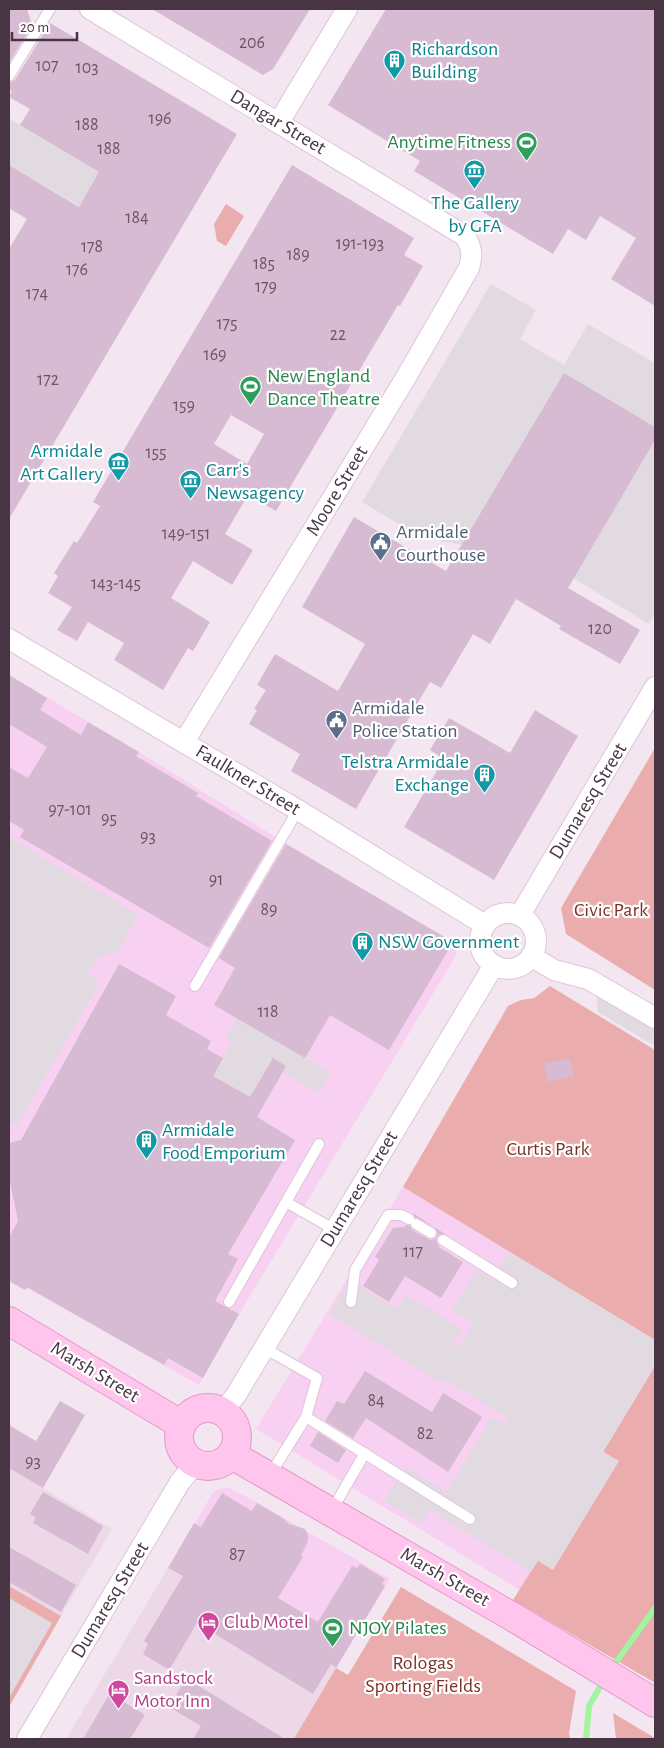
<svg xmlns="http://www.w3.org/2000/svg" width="664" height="1748" font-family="'Alegreya Sans',sans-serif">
  <rect width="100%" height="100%" fill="#f4e6f0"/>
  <path fill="#ecd8e7" d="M9,1468L112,1529L61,1616L9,1586Z
    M168,1568L336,1668L294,1739H66Z"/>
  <path fill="#f7d0f2" d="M9,675L139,752L285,843L453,942L457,954L239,1314L199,1385L27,1288L25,1290L9,1281Z
    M403,1187L655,1340V1366L520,1590L256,1429Z
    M228,1487L256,1502L390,1579L336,1668L168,1568L214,1491Z"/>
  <path fill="#eaacac" d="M226,204L244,216L226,246L217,241L214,224Z
    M655,748V990L566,934L561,908Z
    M550,986L655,1050V1340L403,1187L508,1006L521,1000L534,998Z
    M655,1366V1683L513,1600L538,1560L553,1569L618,1461L603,1452Z
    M9,1586L61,1616L9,1707Z
    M401,1587L576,1691L569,1733L570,1739H294L336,1668L348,1675Z
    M613,1713L655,1738V1739H616Z"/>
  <path fill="#e1dbe1" d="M9,118L99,172L91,213L9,165Z
    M491,284L536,310L520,339L564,365L588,324L655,363V427L564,374L462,545L420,537L362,502Z
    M655,440V613L649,624L573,578Z
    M9,837L138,915L118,952L101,956L87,973L99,984L17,1126L9,1121Z
    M596,993L655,1029V1046L598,1012Z
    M237,1018L330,1072L319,1093L269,1064L250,1097L213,1076L232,1041L226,1037Z
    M509,1252L655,1340V1366L603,1452L619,1461L553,1570L538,1561L531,1572L430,1510L422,1524L384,1501L405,1467L446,1492L492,1417L505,1425L509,1419L446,1380L443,1384L329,1314L350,1280L397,1309L406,1295L462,1329L453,1344L459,1347L473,1323L452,1310L476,1270L493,1279Z
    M9,1598L52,1623L9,1698Z"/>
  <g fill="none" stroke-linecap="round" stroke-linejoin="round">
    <path stroke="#a3f49f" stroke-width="6" d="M611,1669L655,1608
      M586,1739L589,1706L604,1680"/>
  </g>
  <path fill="#d6bbd2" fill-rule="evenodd" d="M9,9H27L32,25L9,63Z
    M152,9H310L273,69L263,75Z
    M386,9H655V306L611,279L636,238L600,216L586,240L568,229L553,254L414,171L420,161L328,105Z
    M50,23L237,134L9,519V249L27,219L9,208V165L79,207L99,172L20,125L30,109L9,97L12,91L9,89V83L15,80Z
    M292,165L414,238L404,255L423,266L400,306L398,305L276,511L248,495L225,534L253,550L232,585L193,561L171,598L210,622L193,651L188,648L163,690L114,660L124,643L88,622L77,641L57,630L72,607L48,593L58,576L54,573L74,541L77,543L100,506L93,502ZM231,415L264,434L247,464L214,444Z
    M564,373L655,427V440L568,588L640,630L620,664L559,629L561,626L516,599L490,644L473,634L441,688L430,682L356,809L291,771L300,754L249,724L257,710L254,709L266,690L257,685L275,654L338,691L365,644L302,607L354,517L446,571Z
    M9,675L47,698L40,710L81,735L88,722L139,752L136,756L198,793L196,796L272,841L209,948L20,837L24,830L9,821V767L28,778L47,747L9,724Z
    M535,710L578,736L494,880L404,827L444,759L430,750L449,718L510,753Z
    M286,844L453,942L389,1050L330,1015L305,1058L214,1005L235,968L219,958Z
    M119,964L176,996L166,1015L211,1041L207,1049L223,1058L213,1076L250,1097L273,1058L286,1066L257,1117L295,1140L228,1254L238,1259L215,1301L239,1314L203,1378L168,1358L164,1365L27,1287L25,1290L9,1281V1238L18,1221L9,1177V1143L21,1140Z
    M570,1058L574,1076L548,1082L544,1064Z
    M413,1213L445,1234H440L437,1237L436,1240L439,1247L463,1262L441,1298L405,1276L389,1302L363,1286L379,1260L375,1257L393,1228L404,1227L406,1225L410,1226L412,1230L430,1240L435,1239L438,1234L435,1227L415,1217Z
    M365,1371L432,1412L443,1393L482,1417L448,1472L366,1418L353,1438L325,1421L337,1401L344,1404Z
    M60,1401L85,1415L43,1488L9,1468V1425L36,1441Z
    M318,1432L346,1450L338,1463L310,1446Z
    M43,1492L103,1526L88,1554L33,1523L36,1518L30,1514Z
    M222,1493L252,1511L257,1503L284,1519L289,1524L305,1529L308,1535V1541L301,1556L303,1557L278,1598L318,1622L352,1566L357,1568L360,1564L385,1579L382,1584L385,1586L336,1668L331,1664L313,1694L197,1623L169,1670L143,1654L148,1644L144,1641L183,1576L168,1568L194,1523L201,1527Z
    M9,1547L76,1585L61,1612L9,1582Z
    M186,1678L285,1739H193L201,1726L169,1707Z
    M110,1693L145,1715L130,1739H83Z"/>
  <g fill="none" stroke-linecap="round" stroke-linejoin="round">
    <defs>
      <path id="lane" d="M9,76L50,9
        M195,986L298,810
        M286,1202L335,1230
        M416,1224L431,1233
        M443,1240L512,1283
        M229,1302L319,1144
        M351,1302L355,1270L388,1215H401L409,1219
        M264,1348L317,1378L306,1417L470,1519
        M270,1475L306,1417
        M332,1510L365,1453"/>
      <path id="street" d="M90,9L465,236C472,248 473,255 469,268L405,379L184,742
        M279,122L347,9
        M9,639L298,810L485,925
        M480 941a28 28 0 1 1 56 0a28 28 0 1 1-56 0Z
        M520,915L655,687
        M531,956L554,970L588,979L655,1018
        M223,1412L236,1395L494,965
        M27,1739L180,1482L195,1464"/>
      <path id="secondary" d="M9,1321L182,1425
        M179 1437a29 29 0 1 1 58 0a29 29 0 1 1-58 0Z
        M232,1455L513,1617L655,1703"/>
    </defs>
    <use href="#lane" stroke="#dec5d9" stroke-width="12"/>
    <use href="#street" stroke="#dec5d9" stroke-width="22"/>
    <use href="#secondary" stroke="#e099cb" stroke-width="30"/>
    <use href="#lane" stroke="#fff" stroke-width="10"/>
    <use href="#street" stroke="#fff" stroke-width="20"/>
    <use href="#secondary" stroke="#ffc5ed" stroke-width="28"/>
  </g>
  <defs>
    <symbol id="building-pin" viewBox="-11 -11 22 30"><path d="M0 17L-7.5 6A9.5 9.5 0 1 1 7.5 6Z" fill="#0f9aa8" stroke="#fff"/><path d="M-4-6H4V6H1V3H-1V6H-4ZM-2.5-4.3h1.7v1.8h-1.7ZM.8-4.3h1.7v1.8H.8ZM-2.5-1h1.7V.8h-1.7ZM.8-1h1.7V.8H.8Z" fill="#fff"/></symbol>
    <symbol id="stadium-pin" viewBox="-11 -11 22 30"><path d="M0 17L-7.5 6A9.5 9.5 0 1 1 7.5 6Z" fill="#2e9e5b" stroke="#fff"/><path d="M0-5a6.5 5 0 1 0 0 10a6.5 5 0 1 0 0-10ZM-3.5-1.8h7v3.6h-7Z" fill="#fff"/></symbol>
    <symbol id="museum-pin" viewBox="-11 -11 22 30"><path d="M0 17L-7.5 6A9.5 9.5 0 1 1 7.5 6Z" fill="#0f9aa8" stroke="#fff"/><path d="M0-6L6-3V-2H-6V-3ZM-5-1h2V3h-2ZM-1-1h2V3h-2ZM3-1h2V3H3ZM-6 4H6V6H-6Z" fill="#fff"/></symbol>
    <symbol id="civic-pin" viewBox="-11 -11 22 30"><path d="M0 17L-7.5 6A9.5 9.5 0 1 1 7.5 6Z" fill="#5c6f8a" stroke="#fff"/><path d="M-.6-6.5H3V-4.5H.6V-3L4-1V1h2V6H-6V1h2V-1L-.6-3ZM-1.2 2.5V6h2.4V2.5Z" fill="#fff"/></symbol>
    <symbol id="hotel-pin" viewBox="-11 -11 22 30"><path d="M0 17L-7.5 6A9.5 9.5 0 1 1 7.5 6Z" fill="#d1479c" stroke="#fff"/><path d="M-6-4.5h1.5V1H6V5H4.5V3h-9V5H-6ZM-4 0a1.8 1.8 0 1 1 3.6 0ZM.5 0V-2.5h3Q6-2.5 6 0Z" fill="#fff"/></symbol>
  </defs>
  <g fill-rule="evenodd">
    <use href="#building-pin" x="382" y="48" width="25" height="34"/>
    <use href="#stadium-pin" x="514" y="130" width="25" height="34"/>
    <use href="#museum-pin" x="462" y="158" width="25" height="34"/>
    <use href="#stadium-pin" x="238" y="374" width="25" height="34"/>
    <use href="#museum-pin" x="106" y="450" width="25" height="34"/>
    <use href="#museum-pin" x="178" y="468" width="25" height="34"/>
    <use href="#civic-pin" x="368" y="530" width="25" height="34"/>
    <use href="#civic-pin" x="324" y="708" width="25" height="34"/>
    <use href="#building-pin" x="472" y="762" width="25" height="34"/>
    <use href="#building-pin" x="350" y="930" width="25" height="34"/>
    <use href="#building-pin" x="134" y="1128" width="25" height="34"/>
    <use href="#hotel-pin" x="196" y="1610" width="25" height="34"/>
    <use href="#stadium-pin" x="320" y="1616" width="25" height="34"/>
    <use href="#hotel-pin" x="106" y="1678" width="25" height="34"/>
  </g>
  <g text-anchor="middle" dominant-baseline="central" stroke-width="4.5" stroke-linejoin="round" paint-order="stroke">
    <g font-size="18" fill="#6b5668">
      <text x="252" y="43">206</text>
      <text x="47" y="66">107</text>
      <text x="87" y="68">103</text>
      <text x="160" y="119">196</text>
      <text x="87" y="125">188</text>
      <text x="109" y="149">188</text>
      <text x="137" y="218">184</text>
      <text x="360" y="244">191-193</text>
      <text x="92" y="247">178</text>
      <text x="298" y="255">189</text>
      <text x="264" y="264">185</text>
      <text x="77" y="270">176</text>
      <text x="266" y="287">179</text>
      <text x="37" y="294">174</text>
      <text x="227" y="324">175</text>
      <text x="338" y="335">22</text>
      <text x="215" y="355">169</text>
      <text x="48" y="380">172</text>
      <text x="184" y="406">159</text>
      <text x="156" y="453">155</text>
      <text x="186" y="534">149-151</text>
      <text x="116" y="584">143-145</text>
      <text x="600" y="629">120</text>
      <text x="70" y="810">97-101</text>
      <text x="109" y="819">95</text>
      <text x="148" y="837">93</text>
      <text x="216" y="880">91</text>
      <text x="269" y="910">89</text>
      <text x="268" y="1012">118</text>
      <text x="413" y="1252">117</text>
      <text x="376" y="1401">84</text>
      <text x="425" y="1434">82</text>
      <text x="33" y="1462">93</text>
      <text x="237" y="1555">87</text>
    </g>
    <g font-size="20" fill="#0d838f" stroke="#fff" text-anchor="start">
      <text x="411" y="49">Richardson<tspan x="411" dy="23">Building</tspan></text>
      <text x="475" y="203" text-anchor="middle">The Gallery<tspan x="475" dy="23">by GFA</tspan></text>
      <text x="103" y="451" text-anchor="end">Armidale<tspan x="103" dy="23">Art Gallery</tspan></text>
      <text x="206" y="470">Carr's<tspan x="206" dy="23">Newsagency</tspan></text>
      <text x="469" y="762" text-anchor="end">Telstra Armidale<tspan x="469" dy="23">Exchange</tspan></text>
      <text x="378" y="942">NSW Government</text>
      <text x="162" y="1130">Armidale<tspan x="162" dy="23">Food Emporium</tspan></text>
    </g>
    <g font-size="20" fill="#473544" stroke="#fff">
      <text transform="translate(278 122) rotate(31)">Dangar Street</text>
      <text transform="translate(337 491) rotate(-59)">Moore Street</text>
      <text transform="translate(248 780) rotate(31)">Faulkner Street</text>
      <text transform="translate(588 801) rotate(-59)">Dumaresq Street</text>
      <text transform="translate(359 1189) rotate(-59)">Dumaresq Street</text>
      <text transform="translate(95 1372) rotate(31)">Marsh Street</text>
      <text transform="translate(445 1577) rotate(30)">Marsh Street</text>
      <text transform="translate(110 1600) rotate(-59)">Dumaresq Street</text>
    </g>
    <g font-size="20" fill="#27864d" stroke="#fff" text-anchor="start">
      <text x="511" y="142" text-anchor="end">Anytime Fitness</text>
      <text x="267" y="376">New England<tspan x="267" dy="23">Dance Theatre</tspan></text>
      <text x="349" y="1628">NJOY Pilates</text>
    </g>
    <g font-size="20" fill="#4e5e75" stroke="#fff" text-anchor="start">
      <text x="396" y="532">Armidale<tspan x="396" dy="23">Courthouse</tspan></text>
      <text x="352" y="708">Armidale<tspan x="352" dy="23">Police Station</tspan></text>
    </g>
    <g font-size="20" fill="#7c3325" stroke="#fff">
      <text x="611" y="910">Civic Park</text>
      <text x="548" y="1149">Curtis Park</text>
      <text x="423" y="1663">Rologas<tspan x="423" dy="23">Sporting Fields</tspan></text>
    </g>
    <g font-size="20" fill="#b23c85" stroke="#fff" text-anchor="start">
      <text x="224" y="1622">Club Motel</text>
      <text x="134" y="1678">Sandstock<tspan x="134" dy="23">Motor Inn</tspan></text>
    </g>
  </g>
  <rect width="664" height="1748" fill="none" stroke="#473544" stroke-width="20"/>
  <path d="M12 32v8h65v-8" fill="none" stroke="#473544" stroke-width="2.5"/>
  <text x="20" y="32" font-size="15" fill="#473544" stroke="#ffffff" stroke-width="4" paint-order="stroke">20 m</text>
</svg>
